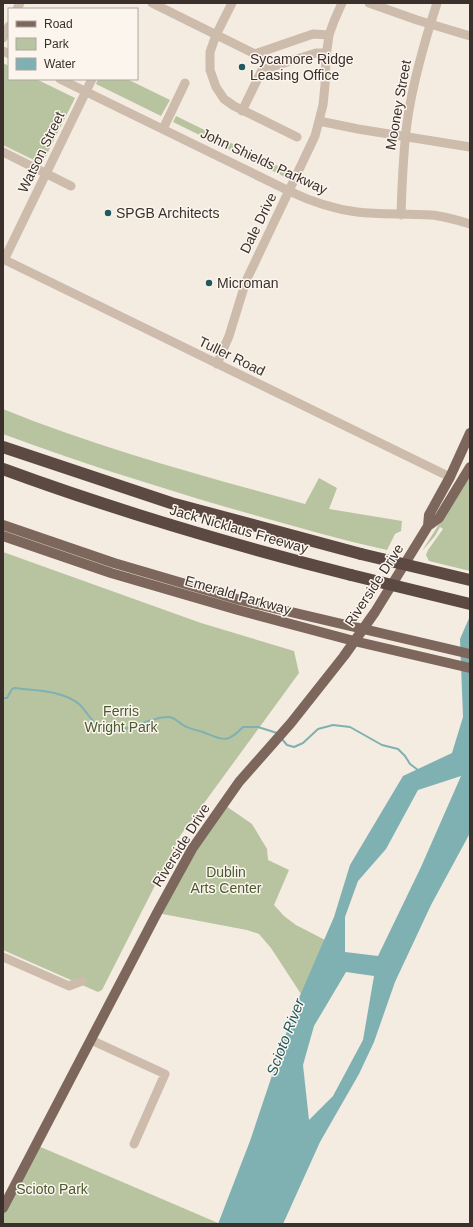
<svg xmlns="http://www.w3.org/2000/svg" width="473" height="1227" font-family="Arial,sans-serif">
  <rect width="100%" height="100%" fill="#f4ebe1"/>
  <path fill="#b8c4a0" d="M3,63L9,66V79H36L75,98L42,164L3,145Z
    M98,79H127L170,100L161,116L96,84Z
    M176,116L290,172L287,178L173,122Z
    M3,409C101,449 203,476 305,504L319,478L337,488L329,509L402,521L401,531L395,534L387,550C333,538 279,522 226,507C151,485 76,461 3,434Z
    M470,475V571L429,561L426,555L428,550L443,529L440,527L435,536L422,551Z
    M3,552L201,623L294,651L299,673L180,836L102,990L98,992L3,950Z
    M223,804L252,824L267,849L268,860L289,870L274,905L284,916L296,925L325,940L301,994L271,948L259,934L247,930L157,913Z
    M36,1145L218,1223V1224H3V1208Z"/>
  <path fill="#7fb0b2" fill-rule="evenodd" d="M470,616V833L431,905L395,982L374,1042L359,1074L320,1142L283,1224H218L250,1141L295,1007L334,917L350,865L403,776L452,753L463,717L460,639ZM461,776L421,867L378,956L345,952V917L358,881L386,849L418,790ZM346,972L374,976L363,1040L333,1096L309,1120L303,1065L314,1026Z"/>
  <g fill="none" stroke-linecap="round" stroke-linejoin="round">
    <path stroke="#7fb0b2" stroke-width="2" d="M3,698H7L12,689L15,688C36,691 61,690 79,704C87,711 92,724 102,728C125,736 145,718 167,717C174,716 178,722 183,725C189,729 197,730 203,732C223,740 227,744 243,727H258L277,733
      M282,739L287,745L294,747L303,743L318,729L333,725L350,727L382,745L398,749L405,756L410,764L418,770"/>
    <path stroke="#cdbbac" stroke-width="9" d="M152,3L255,54
      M232,3L216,35L210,52V70L216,87L224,99L234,106L297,137
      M369,3L417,20L470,36
      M17,9L20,3
      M3,38L9,26
      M3,51L9,54
      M255,54L313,34L329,35
      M262,70L316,53H326
      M60,79L289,191C310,201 333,209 357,212C381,215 406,213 431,215C444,216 457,220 470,224
      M242,111L262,70
      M319,121L358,129L470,147
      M163,129L185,83
      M3,152L71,186
      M401,215C402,182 403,149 408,116C414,78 425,40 437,3
      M3,259L450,477
      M4,260L92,79
      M217,364L229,336L246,281L315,136L323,105L325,85L326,57L329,35L334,21L342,3
      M3,957L69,986L82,981
      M91,1040L165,1074L134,1144"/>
    <path stroke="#7d675c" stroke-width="10" d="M3,525L114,563L240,600L470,654
      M428,526L429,515L450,477L470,433
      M3,536L111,573L238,610L354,641L470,668
      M3,1208L157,913L192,849L239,782L291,723L344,656L375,612L428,526L439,518L470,467"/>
    <path stroke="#5c4a42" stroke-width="12" d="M3,447L171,503L361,554
      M3,469C117,511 233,545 351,575"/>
    <path stroke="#5c4a42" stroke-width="12" d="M361,554L470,580
      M351,575L470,604"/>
  </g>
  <g fill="#1f5a5e" stroke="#fbf5ee" stroke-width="1.5">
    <circle cx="242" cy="67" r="4"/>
    <circle cx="108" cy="213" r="4"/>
    <circle cx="209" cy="283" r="4"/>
  </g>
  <g text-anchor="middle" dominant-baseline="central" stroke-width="3" stroke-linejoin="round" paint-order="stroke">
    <g font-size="14" fill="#3b302b" stroke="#fbf5ee" text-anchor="start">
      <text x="250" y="59">Sycamore Ridge<tspan x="250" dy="16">Leasing Office</tspan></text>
      <text x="116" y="213">SPGB Architects</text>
      <text x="217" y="283">Microman</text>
    </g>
    <g font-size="14" fill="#3b302b" stroke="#fbf5ee">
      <text transform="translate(398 105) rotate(-80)">Mooney Street</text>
      <text transform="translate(41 152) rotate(-64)">Watson Street</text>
      <text transform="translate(264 161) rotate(25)">John Shields Parkway</text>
      <text transform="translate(258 223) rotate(-64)">Dale Drive</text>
      <text transform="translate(232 356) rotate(26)">Tuller Road</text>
      <text transform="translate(239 529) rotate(16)">Jack Nicklaus Freeway</text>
      <text transform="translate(374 585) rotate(-57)">Riverside Drive</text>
      <text transform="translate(238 595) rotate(16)">Emerald Parkway</text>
      <text transform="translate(181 845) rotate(-58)">Riverside Drive</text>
    </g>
    <g font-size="14" fill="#4a5a2e" stroke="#fbf5ee">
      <text x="121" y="711">Ferris<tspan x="121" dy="16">Wright Park</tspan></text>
      <text x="226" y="872">Dublin<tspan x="226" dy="16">Arts Center</tspan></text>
      <text x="52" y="1189">Scioto Park</text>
    </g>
    <g font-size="15" font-style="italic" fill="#1f5a5e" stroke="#fbf5ee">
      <text transform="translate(285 1037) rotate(-69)">Scioto River</text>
    </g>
  </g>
  <rect width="473" height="1227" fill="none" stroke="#3b302b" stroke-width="8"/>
  <rect x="8" y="8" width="130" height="72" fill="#fbf5ee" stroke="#aea6a0"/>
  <rect x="16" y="21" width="20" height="6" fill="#7d675c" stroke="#aea6a0"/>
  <text x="44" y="28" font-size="12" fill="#3b302b">Road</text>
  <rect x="16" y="38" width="20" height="12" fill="#b8c4a0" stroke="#aea6a0"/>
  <text x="44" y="48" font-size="12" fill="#3b302b">Park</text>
  <rect x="16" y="58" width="20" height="12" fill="#7fb0b2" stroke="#aea6a0"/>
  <text x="44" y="68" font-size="12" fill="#3b302b">Water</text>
</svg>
